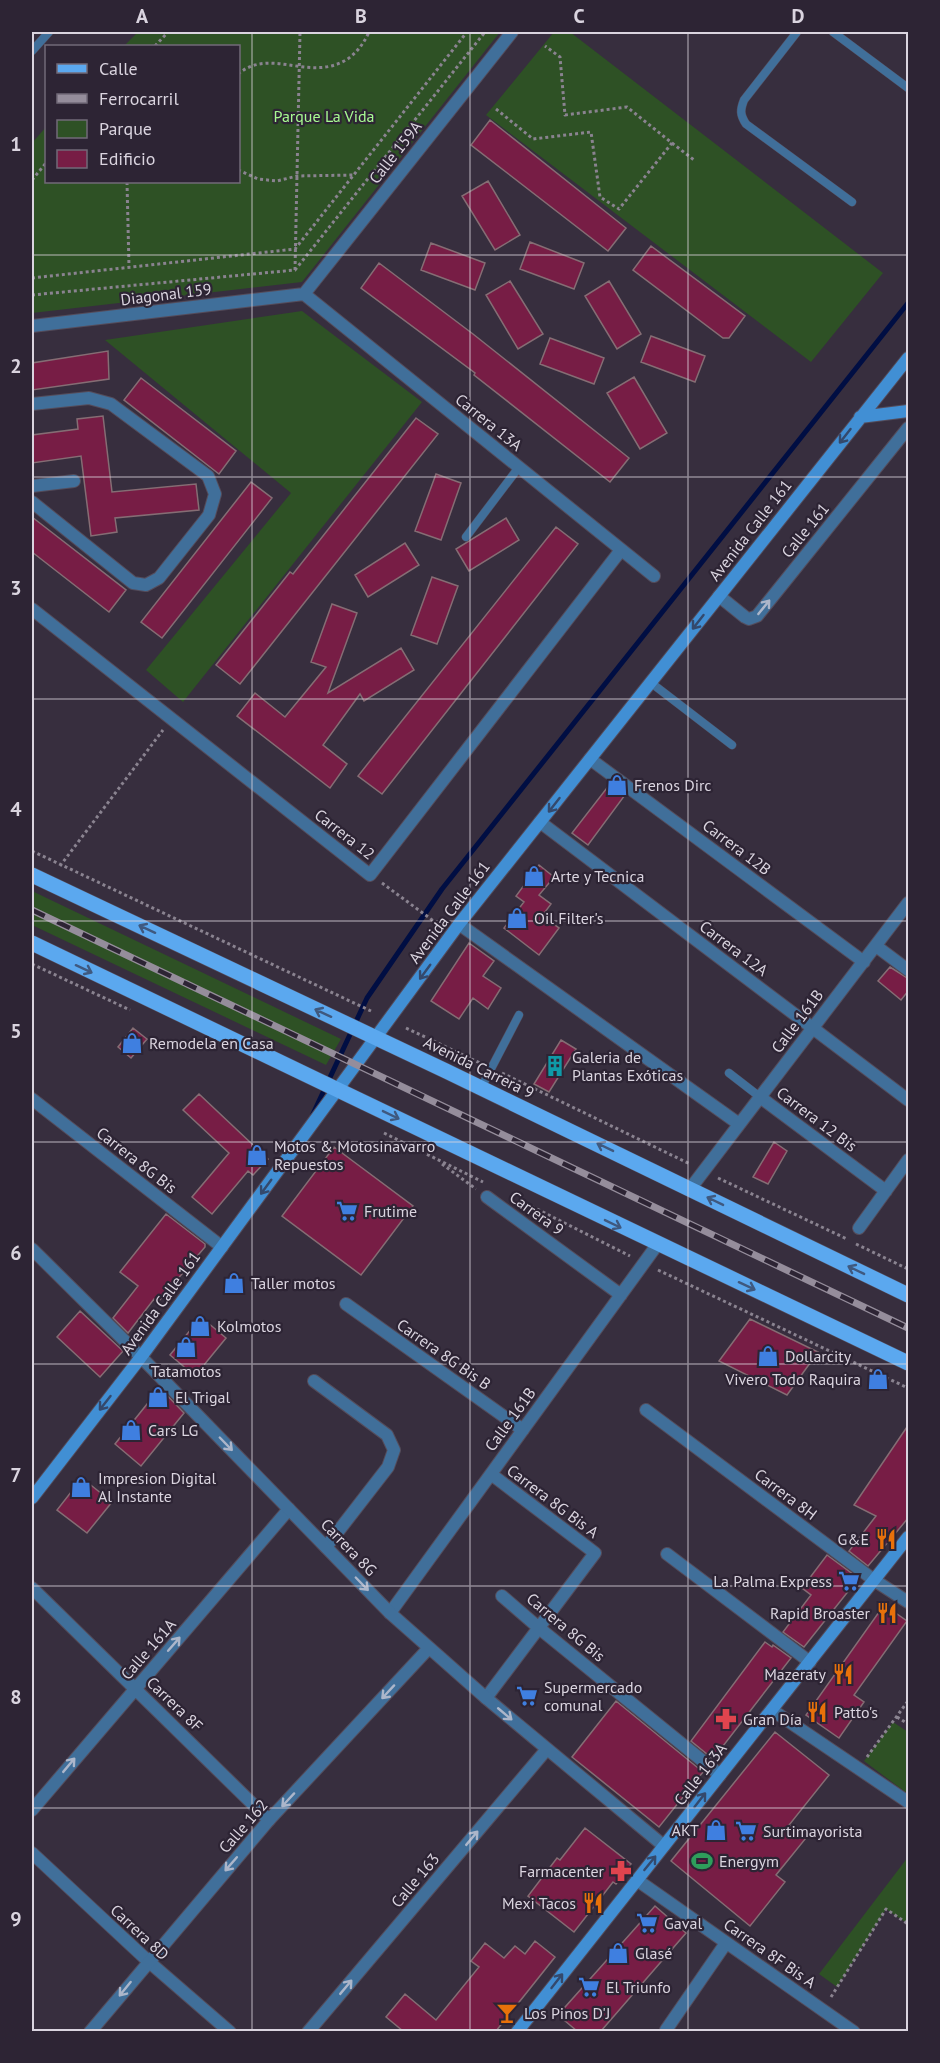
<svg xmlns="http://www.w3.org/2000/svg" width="940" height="2063" font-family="'PT Sans',sans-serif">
  <rect width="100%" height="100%" fill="#372e3e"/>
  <path fill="#2e5125" d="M138,32H500L302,282L32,313V143L46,127V182H238V46H124Z
    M554,32H570L883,273L811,362L486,115Z
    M302,311L422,402L183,702L146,670L291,493L105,340Z
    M32,891L341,1039L326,1065L32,925Z
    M893,1722L908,1732V1794L864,1761Z
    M908,1857V1924L886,1909L837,1987L819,1974Z"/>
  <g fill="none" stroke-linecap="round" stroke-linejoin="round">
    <path stroke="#000e43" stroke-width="5" d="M313,1114L367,998L442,889L908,303"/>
  </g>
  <path fill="#771d45" stroke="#856d74" stroke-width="1.5" d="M490,120L626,228L608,251L471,145Z
    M488,181L520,235L495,250L462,196Z
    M530,242L584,263L574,289L520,269Z
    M431,243L485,263L475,290L421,270Z
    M651,246L745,316L729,338H723L633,270Z
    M379,263L473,334L629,458L610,482L474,375L475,373L361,288Z
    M510,281L543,334L518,349L486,295Z
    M609,281L641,334L617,349L585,296Z
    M651,336L705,356L695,382L641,362Z
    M550,338L604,358L594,384L540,364Z
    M108,351L109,379L32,390V363Z
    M634,377L667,433L640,449L607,393Z
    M141,378L236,451L219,474L124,400Z
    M103,416L112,492L196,484L199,510L115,518L117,532L91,536L81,456L32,463V435L78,429L77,419Z
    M416,418L438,434L240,684L216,665L290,572L293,574Z
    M436,474L461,483L441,540L415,531Z
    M251,482L272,498L162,638L141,622Z
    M32,517L126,590L109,612L32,552Z
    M506,518L519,540L469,571L456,549Z
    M556,527L578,544L382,794L358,776Z
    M405,543L419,565L368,597L355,575Z
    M432,577L458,586L437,644L411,635Z
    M332,604L357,613L328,693L401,648L414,670L364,701L360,694L323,745L347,764L330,788L237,716L255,693L285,717L326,667L311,662Z
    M610,784L625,795L588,845L572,833Z
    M539,865L554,877L539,895L551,904L542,916L559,928L539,955L504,928L524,902L516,896Z
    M469,943L494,961L483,976L501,988L488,1009L473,998L459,1019L431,1001Z
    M890,967L909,979V990L901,1000L878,981Z
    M133,1028L147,1039L131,1058L118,1047Z
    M561,1040L576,1049L549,1092L534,1084Z
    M199,1094L268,1159L253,1175L248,1171L212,1214L192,1197L229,1153L183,1110Z
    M774,1142L787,1151L768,1184L753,1177Z
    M334,1147L413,1206L361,1275L282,1216Z
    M166,1214L205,1244V1247L158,1302L154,1299L128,1333L113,1318L138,1286L120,1272Z
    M80,1311L123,1351L100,1377L57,1337Z
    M201,1317L226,1338L195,1376L170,1355Z
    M750,1319L818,1352L787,1395L719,1361Z
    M160,1388L184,1413L141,1466L115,1444Z
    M909,1424V1517L868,1566L849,1551L876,1516L854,1505Z
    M82,1478L112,1502L87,1533L57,1510Z
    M827,1555L854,1575V1584L804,1647L783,1632L811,1595L802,1588Z
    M884,1605L907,1621L854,1695L864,1702L839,1738L806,1715Z
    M765,1642L772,1647L773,1645L791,1658L713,1759L691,1741Z
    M616,1701L703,1772L659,1827L572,1757Z
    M775,1732L829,1775L789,1825L806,1838L776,1875L785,1882L750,1926L671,1861Z
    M585,1828L631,1864L616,1884L613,1882L574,1932L528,1896L557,1858L560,1860Z
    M655,1906L686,1933L601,2031H577L558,2015Z
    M535,1941L555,1957L496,2031H403L386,2017L405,1994L436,2020L479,1967L471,1961L485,1943L504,1958L515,1946L525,1954Z"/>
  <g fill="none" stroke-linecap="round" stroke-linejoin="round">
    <defs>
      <path id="service" d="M797,32L744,100C740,110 740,115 746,124L852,202
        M833,32L908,88
        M32,51L49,32
        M466,537L519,467
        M650,682L732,745
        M729,1073L760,1097
        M481,1088L519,1015"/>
      <path id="minor" d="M304,294L654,576
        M304,294L512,32
        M32,326L304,294
        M32,404L89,398L111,404L208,476L215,494L209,515L159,578L146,585L133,583L32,502
        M32,486L74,481
        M719,596L745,617L749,619L757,616L908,428
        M32,609L370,875L621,550
        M590,759L864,962
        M540,822L908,1100
        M459,924L739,1124
        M876,946L908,970
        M760,1097L886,1191
        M32,1099L222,1247
        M690,1189L908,903
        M487,1197L621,1295
        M859,1228L908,1160
        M32,1249L141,1357
        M346,1304L523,1430
        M314,1381L387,1435L394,1450L388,1467L326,1547
        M646,1410L874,1580L908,1602
        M667,1554L810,1662
        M32,1588L269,1820
        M502,1596L539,1628L720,1775
        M390,1613L657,1245
        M486,1698L595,1553L491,1474
        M772,1710L908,1802
        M32,1810L289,1509
        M32,1853L148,1961L230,2032
        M637,1880L854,2032
        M666,2030L726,1943"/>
      <path id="tertiary" d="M141,1357L390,1613L486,1698L664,1846
        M90,2032L269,1820L428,1649
        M308,2032L547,1749"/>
      <path id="secondary" d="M860,417L908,411
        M32,1498L141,1357L459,924L908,358
        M517,2032L908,1537"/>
      <path id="primary" d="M32,875L446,1071L908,1295
        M32,943C324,1083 616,1224 908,1363"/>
    </defs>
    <use href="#service" stroke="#544c5b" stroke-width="9"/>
    <use href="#minor" stroke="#544c5b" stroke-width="14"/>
    <use href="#tertiary" stroke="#544c5b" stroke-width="14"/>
    <use href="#secondary" stroke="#544c5b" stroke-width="14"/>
    <use href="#primary" stroke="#544c5b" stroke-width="16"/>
    <path stroke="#8a8390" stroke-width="3" stroke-dasharray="3 3" stroke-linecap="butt" d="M155,46L168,32
      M238,74C271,47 308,82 346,60C357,53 364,43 369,32
      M496,109L533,139L591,132L600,197L619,209L672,143L627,107L565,115L560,57L545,46
      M672,143L694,160
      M238,170L258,179L277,181L297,176L354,175
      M32,180L46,163
      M127,182L129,267
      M295,270L300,32
      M32,278L295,249L467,32
      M32,295L295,270L485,32
      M32,851L371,1011
      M60,866L163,730
      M382,883L439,925
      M32,964L130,1010
      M406,1028L480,1063
      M502,1073L690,1164
      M384,1133L483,1182
      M442,1164L476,1189
      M718,1178L847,1239
      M521,1201L630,1256
      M856,1244L908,1269
      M658,1270L908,1388
      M897,1717L908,1724
      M867,1757L908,1701
      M831,1997L886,1909L908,1924"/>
    <use href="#service" stroke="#406f9a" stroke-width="8"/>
    <use href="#minor" stroke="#406f9a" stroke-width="12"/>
    <use href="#tertiary" stroke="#406f9a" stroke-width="12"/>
    <use href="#secondary" stroke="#418fd4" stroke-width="12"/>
    <use href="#primary" stroke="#5ba8ef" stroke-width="15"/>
    <defs>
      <path id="rail" d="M32,910L908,1328"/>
    </defs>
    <use href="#rail" stroke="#958d9b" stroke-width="7"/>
    <use href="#rail" stroke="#2d2434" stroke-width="4.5" stroke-dasharray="14" stroke-linecap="butt"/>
  </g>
  <defs><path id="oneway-shaft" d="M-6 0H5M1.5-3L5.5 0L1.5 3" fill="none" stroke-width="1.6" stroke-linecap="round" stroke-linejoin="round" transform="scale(1.5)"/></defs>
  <g stroke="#34496c">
    <use href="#oneway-shaft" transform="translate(845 436) rotate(128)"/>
    <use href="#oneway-shaft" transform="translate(698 622) rotate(128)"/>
    <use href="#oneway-shaft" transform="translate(554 805) rotate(128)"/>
    <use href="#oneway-shaft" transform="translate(425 972) rotate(126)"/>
    <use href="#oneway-shaft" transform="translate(266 1187) rotate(126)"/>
    <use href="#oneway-shaft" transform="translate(105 1403) rotate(128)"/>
    <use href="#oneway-shaft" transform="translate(700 1800) rotate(-52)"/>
    <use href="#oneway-shaft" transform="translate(650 1863) rotate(-51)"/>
    <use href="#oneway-shaft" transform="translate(557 1981) rotate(-52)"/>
  </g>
  <g stroke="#acb6ca">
    <use href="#oneway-shaft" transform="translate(764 607) rotate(-51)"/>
    <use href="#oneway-shaft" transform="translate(226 1444) rotate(46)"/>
    <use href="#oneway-shaft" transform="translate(362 1584) rotate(46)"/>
    <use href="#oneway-shaft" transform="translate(174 1644) rotate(-49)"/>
    <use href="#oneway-shaft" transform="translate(388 1692) rotate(133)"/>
    <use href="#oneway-shaft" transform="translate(505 1714) rotate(40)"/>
    <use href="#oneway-shaft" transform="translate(69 1765) rotate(-50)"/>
    <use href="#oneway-shaft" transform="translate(288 1800) rotate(133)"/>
    <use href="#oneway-shaft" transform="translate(472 1838) rotate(-50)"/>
    <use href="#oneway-shaft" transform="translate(231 1864) rotate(131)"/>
    <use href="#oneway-shaft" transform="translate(346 1987) rotate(-50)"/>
    <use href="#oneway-shaft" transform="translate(125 1989) rotate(129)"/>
  </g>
  <g stroke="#3f597f">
    <use href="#oneway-shaft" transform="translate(147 929) rotate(-155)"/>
    <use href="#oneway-shaft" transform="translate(84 969) rotate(25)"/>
    <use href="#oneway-shaft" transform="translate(323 1013) rotate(-155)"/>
    <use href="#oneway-shaft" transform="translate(391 1115) rotate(26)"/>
    <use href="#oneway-shaft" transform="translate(605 1147) rotate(-154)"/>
    <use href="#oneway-shaft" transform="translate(715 1201) rotate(-154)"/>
    <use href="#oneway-shaft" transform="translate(613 1224) rotate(26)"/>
    <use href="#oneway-shaft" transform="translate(856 1270) rotate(-154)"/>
    <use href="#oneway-shaft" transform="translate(747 1286) rotate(25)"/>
  </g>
  <path fill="none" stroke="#dad4df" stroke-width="1.5" stroke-opacity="0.55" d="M252,32V2032M470,32V2032M688,32V2032M32,255H908M32,477H908M32,699H908M32,921H908M32,1142H908M32,1364H908M32,1586H908M32,1808H908"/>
  <defs>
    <symbol id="shop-bare" viewBox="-9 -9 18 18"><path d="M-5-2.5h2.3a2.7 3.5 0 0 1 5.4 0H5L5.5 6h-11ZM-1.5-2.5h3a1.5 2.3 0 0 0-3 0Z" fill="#3f7fe0" stroke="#2d2434" stroke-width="2.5" paint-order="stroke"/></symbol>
    <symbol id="building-bare" viewBox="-9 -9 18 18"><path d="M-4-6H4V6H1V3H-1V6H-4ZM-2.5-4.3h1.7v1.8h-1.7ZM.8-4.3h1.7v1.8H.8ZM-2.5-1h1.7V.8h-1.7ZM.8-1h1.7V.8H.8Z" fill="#0f9aa8" stroke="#2d2434" stroke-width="2.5" paint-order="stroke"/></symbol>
    <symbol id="supermarket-bare" viewBox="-9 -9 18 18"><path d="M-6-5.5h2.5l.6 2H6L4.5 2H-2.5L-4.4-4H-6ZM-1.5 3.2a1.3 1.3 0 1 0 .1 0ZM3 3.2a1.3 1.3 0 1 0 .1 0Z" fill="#3f7fe0" stroke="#2d2434" stroke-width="2.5" paint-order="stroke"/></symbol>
    <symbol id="restaurant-bare" viewBox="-9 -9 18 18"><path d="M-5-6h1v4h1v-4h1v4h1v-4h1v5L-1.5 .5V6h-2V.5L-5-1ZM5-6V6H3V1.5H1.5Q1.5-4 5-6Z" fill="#e8710a" stroke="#2d2434" stroke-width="2.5" paint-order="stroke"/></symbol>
    <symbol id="pharmacy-bare" viewBox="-9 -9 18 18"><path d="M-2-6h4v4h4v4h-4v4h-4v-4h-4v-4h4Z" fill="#e0444e" stroke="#2d2434" stroke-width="2.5" paint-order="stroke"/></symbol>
    <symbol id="stadium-bare" viewBox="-9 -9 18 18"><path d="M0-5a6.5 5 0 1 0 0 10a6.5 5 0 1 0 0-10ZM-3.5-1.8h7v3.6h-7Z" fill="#2e9e5b" stroke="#2d2434" stroke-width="2.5" paint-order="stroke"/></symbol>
    <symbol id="bar-bare" viewBox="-9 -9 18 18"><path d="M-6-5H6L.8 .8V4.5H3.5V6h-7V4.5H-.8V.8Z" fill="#e8710a" stroke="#2d2434" stroke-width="2.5" paint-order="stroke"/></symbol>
  </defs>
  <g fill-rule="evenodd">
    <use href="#shop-bare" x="602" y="770" width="30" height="30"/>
    <use href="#shop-bare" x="519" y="861" width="30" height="30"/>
    <use href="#shop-bare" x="502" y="903" width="30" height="30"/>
    <use href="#shop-bare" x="117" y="1028" width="30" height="30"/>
    <use href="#building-bare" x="540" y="1051" width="30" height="30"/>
    <use href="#shop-bare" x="242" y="1140" width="30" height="30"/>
    <use href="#supermarket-bare" x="332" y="1196" width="30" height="30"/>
    <use href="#shop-bare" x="219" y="1268" width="30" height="30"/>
    <use href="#shop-bare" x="185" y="1311" width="30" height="30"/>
    <use href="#shop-bare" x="171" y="1332" width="30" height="30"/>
    <use href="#shop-bare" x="753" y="1341" width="30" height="30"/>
    <use href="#shop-bare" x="863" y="1364" width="30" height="30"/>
    <use href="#shop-bare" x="143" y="1382" width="30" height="30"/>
    <use href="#shop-bare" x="116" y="1415" width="30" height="30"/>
    <use href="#shop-bare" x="66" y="1472" width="30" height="30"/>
    <use href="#restaurant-bare" x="871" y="1524" width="30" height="30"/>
    <use href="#supermarket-bare" x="834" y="1566" width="30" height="30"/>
    <use href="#restaurant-bare" x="872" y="1598" width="30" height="30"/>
    <use href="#restaurant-bare" x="828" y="1659" width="30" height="30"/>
    <use href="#supermarket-bare" x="512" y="1681" width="30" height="30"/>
    <use href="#restaurant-bare" x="802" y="1697" width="30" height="30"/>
    <use href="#pharmacy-bare" x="711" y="1704" width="30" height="30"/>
    <use href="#shop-bare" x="701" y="1815" width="30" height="30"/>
    <use href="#supermarket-bare" x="731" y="1816" width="30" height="30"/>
    <use href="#stadium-bare" x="687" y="1846" width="30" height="30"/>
    <use href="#pharmacy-bare" x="606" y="1856" width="30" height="30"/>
    <use href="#restaurant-bare" x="578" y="1888" width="30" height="30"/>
    <use href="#supermarket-bare" x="632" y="1908" width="30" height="30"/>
    <use href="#shop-bare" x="603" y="1938" width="30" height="30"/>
    <use href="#supermarket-bare" x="574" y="1972" width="30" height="30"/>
    <use href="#bar-bare" x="492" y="1998" width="30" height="30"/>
  </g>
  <g text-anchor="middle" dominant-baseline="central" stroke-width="4.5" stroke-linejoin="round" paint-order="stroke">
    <g font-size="16" fill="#a7fa91" stroke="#2d2434">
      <text x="324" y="116">Parque La Vida</text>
    </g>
    <g font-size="16" fill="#dad4df" stroke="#2d2434">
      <text transform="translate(395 152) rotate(-52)">Calle 159A</text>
      <text transform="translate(166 294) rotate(-7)">Diagonal 159</text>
      <text transform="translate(489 422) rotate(39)">Carrera 13A</text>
      <text transform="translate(750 530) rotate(-52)">Avenida Calle 161</text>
      <text transform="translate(805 530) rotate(-51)">Calle 161</text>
      <text transform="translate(345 834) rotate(38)">Carrera 12</text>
      <text transform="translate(737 847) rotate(37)">Carrera 12B</text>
      <text transform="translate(449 912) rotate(-53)">Avenida Calle 161</text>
      <text transform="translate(734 948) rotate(37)">Carrera 12A</text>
      <text transform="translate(797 1021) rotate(-53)">Calle 161B</text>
      <text transform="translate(479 1067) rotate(26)">Avenida Carrera 9</text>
      <text transform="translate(817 1119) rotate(37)">Carrera 12 Bis</text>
      <text transform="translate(137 1160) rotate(38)">Carrera 8G Bis</text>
      <text transform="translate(537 1213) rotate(36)">Carrera 9</text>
      <text transform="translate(160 1303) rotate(-54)">Avenida Calle 161</text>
      <text transform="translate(444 1354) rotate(35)">Carrera 8G Bis B</text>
      <text transform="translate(510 1419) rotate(-54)">Calle 161B</text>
      <text transform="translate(786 1494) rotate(37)">Carrera 8H</text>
      <text transform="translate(553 1501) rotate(37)">Carrera 8G Bis A</text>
      <text transform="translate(349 1547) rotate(46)">Carrera 8G</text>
      <text transform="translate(566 1627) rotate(40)">Carrera 8G Bis</text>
      <text transform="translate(148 1649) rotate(-49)">Calle 161A</text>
      <text transform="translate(175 1704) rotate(44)">Carrera 8F</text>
      <text transform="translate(700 1774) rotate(-52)">Calle 163A</text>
      <text transform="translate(243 1826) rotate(-49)">Calle 162</text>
      <text transform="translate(415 1880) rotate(-50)">Calle 163</text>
      <text transform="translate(140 1932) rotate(43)">Carrera 8D</text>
      <text transform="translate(770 1953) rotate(35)">Carrera 8F Bis A</text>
    </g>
    <g font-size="16" fill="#dad4df" stroke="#2d2434" text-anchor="start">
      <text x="634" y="785">Frenos Dirc</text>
      <text x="551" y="876">Arte y Tecnica</text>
      <text x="534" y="918">Oil Filter's</text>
      <text x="149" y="1043">Remodela en Casa</text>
      <text x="572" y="1057">Galeria de<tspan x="572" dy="18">Plantas Exóticas</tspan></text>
      <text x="274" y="1146">Motos &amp; Motosinavarro<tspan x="274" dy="18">Repuestos</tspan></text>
      <text x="364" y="1211">Frutime</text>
      <text x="251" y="1283">Taller motos</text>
      <text x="217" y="1326">Kolmotos</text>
      <text x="785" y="1356">Dollarcity</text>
      <text x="186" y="1371" text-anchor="middle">Tatamotos</text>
      <text x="861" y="1379" text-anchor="end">Vivero Todo Raquira</text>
      <text x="175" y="1397">El Trigal</text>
      <text x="148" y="1430">Cars LG</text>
      <text x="98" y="1478">Impresion Digital<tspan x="98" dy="18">Al Instante</tspan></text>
      <text x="869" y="1539" text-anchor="end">G&amp;E</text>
      <text x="832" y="1581" text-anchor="end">La Palma Express</text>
      <text x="870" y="1613" text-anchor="end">Rapid Broaster</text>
      <text x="826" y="1674" text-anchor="end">Mazeraty</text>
      <text x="544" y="1687">Supermercado<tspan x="544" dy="18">comunal</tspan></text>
      <text x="834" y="1712">Patto's</text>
      <text x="743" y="1719">Gran Día</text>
      <text x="699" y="1830" text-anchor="end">AKT</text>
      <text x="763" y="1831">Surtimayorista</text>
      <text x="719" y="1861">Energym</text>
      <text x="604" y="1871" text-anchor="end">Farmacenter</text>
      <text x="576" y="1903" text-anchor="end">Mexi Tacos</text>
      <text x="664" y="1923">Gaval</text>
      <text x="635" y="1953">Glasé</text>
      <text x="606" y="1987">El Triunfo</text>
      <text x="524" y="2013">Los Pinos D'J</text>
    </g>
  </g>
  <rect width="940" height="2063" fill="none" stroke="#2d2434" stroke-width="66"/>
  <rect x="45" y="45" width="195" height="138" fill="#2d2434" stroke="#726a78" stroke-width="1.5"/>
  <rect x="57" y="64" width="30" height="9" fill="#5ba8ef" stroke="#726a78" stroke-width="1.5"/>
  <text x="99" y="75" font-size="18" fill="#dad4df">Calle</text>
  <rect x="57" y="94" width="30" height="9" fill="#958d9b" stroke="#726a78" stroke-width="1.5"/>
  <text x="99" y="105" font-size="18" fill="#dad4df">Ferrocarril</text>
  <rect x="57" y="120" width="30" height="18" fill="#2e5125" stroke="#726a78" stroke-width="1.5"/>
  <text x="99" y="135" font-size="18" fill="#dad4df">Parque</text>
  <rect x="57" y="150" width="30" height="18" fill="#771d45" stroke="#726a78" stroke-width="1.5"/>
  <text x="99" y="165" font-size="18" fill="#dad4df">Edificio</text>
  <rect x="33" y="33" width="874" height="1997" fill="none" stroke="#dad4df" stroke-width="2"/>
  <g font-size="20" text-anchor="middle" font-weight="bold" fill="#dad4df">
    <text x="142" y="23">A</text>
    <text x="361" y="23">B</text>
    <text x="579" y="23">C</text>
    <text x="798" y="23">D</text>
    <text x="16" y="151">1</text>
    <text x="16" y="373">2</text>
    <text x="16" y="595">3</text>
    <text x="16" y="816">4</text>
    <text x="16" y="1038">5</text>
    <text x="16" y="1260">6</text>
    <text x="16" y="1482">7</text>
    <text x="16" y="1704">8</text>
    <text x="16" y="1926">9</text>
  </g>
</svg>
